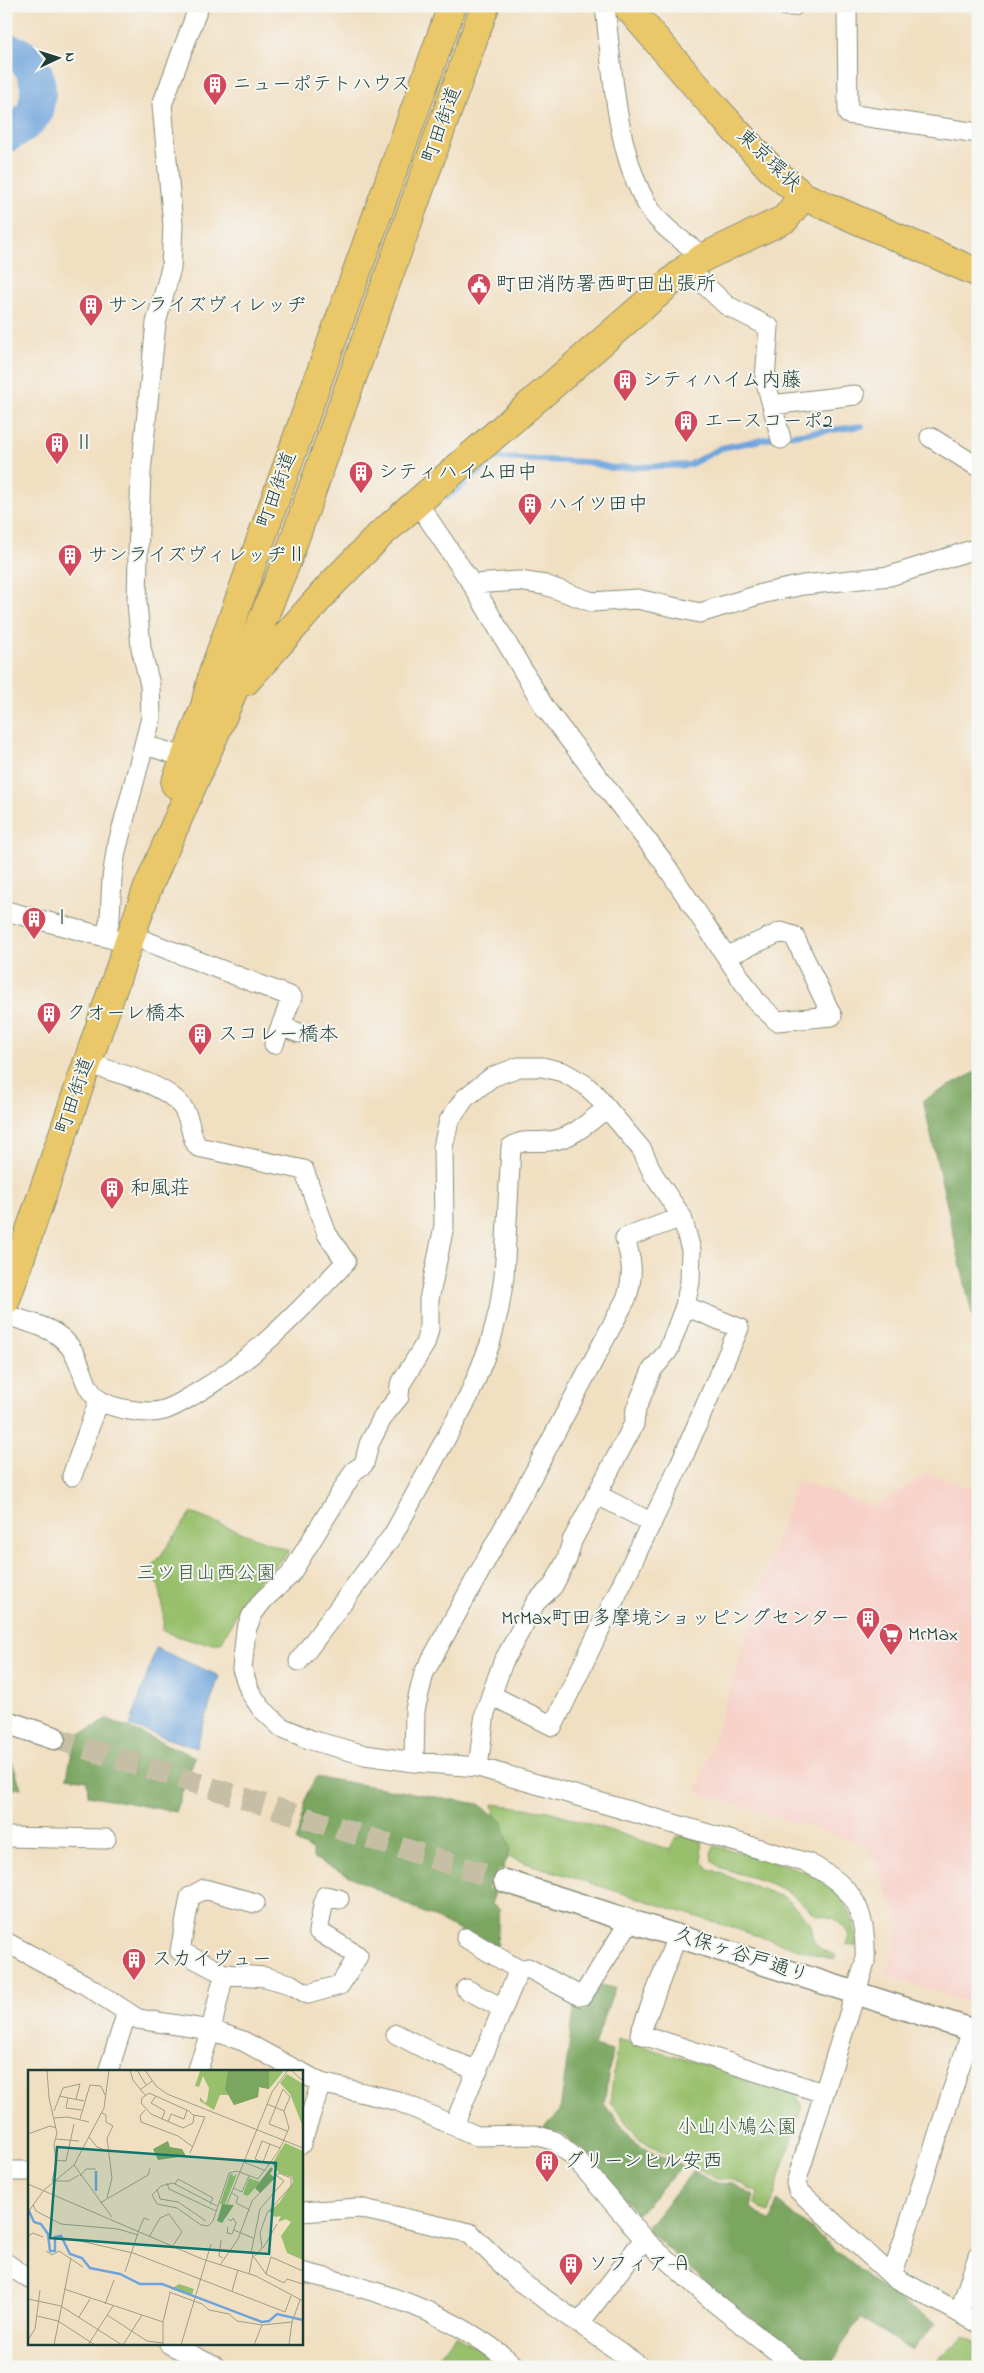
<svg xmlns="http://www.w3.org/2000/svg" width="984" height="2373" font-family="'Indie Flower','Klee One',sans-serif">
  <rect width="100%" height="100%" fill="#f6f6f2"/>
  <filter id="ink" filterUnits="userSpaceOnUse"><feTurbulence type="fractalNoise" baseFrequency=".02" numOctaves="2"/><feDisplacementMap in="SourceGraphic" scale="10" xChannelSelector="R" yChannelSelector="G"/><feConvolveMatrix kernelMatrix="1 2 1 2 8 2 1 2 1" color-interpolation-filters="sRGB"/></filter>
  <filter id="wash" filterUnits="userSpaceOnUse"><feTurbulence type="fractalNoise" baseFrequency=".0096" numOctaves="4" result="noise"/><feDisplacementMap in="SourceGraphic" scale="20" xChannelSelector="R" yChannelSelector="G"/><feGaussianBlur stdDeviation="1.12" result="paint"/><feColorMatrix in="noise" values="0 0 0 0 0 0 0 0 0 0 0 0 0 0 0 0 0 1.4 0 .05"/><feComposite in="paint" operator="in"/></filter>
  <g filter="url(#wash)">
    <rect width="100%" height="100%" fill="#f1dfc1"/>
    <path fill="#f7d1c8" d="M927,1474L978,1491V2006L886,1975L901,1924L868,1846L697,1792L796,1480L874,1507Z"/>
    <path fill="#98c06c" stroke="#5c7e50" d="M191,1513L290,1551L254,1585L241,1605L221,1643C200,1644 183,1639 163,1631C164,1608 163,1590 151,1569Z
      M493,1804L549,1811L671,1850L675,1838L681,1836L701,1840L702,1861L709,1869L785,1898L811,1923L814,1942L822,1950L836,1955L834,1960L501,1855Z
      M714,1846C738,1852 815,1870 830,1884C846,1899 858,1925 856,1946L846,1944L849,1936L846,1930L834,1918L816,1915L790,1893L769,1883L719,1867L712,1861L711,1853Z
      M618,2039L794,2092L802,2105L769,2213L755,2204L758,2192L733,2180L717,2179L640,2140L610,2102Z
      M455,2335L484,2352L501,2367H431Z
      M964,2336L978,2344V2367H931Z"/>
    <path fill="#7aa660" stroke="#4c724a" d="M978,1071V1341L923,1100Z
      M108,1719L195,1757L175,1812L88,1795L87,1780L67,1777L75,1737Z
      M6,1746H7L21,1788L6,1790Z
      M316,1777L479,1804L502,1821L510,1849L491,1904L499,1909L497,1949L313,1858V1851L296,1842L307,1794Z
      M600,1985L615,1988L594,2046L612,2051L604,2104L636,2144L682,2166L637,2215L589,2155L562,2134L543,2128L560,2111L574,2010L585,2012Z
      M693,2171L715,2183L732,2184L754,2195L751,2208L771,2222L777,2201L886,2292L936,2323L912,2351L861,2318L827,2367H817L721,2296L646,2229Z"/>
    <path fill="#6ea4dc" stroke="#467088" d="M156,1648L219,1676L196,1748L130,1726Z"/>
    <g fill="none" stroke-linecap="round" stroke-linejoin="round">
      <path stroke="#6ea4dc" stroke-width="6" d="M792,435L862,426
        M496,458L587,462L612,468L689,465L721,448L771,438
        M472,478L489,464
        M447,498L465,484"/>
      <path stroke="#6ea4dc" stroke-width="36" d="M6,51C32,55 41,78 37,101C36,105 36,110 34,113C28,123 16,129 6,135"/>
    </g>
  </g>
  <g filter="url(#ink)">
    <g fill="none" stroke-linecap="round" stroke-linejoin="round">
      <path stroke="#c7bfa5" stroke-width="22" stroke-dasharray="22 11" stroke-linecap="butt" d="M54,1738L505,1881"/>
      <defs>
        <path id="minor" d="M605,6C612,67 616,157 650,209C662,228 686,243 704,257
          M786,6H794
          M847,6L848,114L978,133
          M687,268L726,305L769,327L765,379L781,439
          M772,405L855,395
          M930,437L978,467
          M414,505L425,514L472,584L545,708L662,860L756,1001L777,1021L832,1016L794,936L781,932L727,956
          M472,584L519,581L545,585L592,602L637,599L700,613L765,593L803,585L890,576L978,548
          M145,745L184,757
          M6,911L117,940
          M130,935L292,997L274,1044
          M106,937L110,918L112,878L116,851L151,718L150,685L141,648L137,602L138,555L141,472L156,323L171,268L173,225L162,105L199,6
          M281,1026L299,1033
          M6,1315C40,1326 67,1329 80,1366C85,1379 87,1390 98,1399C111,1409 148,1415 164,1410C175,1407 185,1400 195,1394C253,1361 300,1310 346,1262L327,1234L304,1170L198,1147C189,1136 192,1121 183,1108C165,1082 116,1074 87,1063
          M72,1476L99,1400
          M596,1494L652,1523
          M299,1661L393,1535L469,1396L490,1344L499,1309L504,1277L511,1147C525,1138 533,1143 549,1141C572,1139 589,1122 607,1108
          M491,1695L553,1726L680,1464L739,1328L685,1306
          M414,1762L415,1710L424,1673L535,1471L627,1297C634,1273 632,1262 625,1238L682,1217
          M478,1767L485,1713L503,1662L536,1602L553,1586L567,1559L572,1541L634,1424L636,1409L652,1370L668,1351L685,1306L690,1282L691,1250L682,1217L653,1174L642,1150L595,1094L584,1084L563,1072L542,1067H519L492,1077L465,1098L449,1121L443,1147L444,1226L429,1300V1329L425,1344L400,1385L399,1397L384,1415L369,1444L364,1464L354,1471L290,1575L263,1600L252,1615L246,1630L242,1669L250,1692L261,1708L281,1727L311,1740L365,1755L414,1762L478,1767L808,1863C855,1887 867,1910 865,1963L799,2173L796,2183L798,2190L892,2276L978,2323
          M6,1837L106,1839
          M255,1903L204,1889L190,1897L180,1951L224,1974L265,1977L290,1984L308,1994L340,1985L358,1956L318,1931L325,1896L339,1899
          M677,1936L640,2034L823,2093
          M466,1938L519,1970
          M6,1942L84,1984L138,2019L211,2030L243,2041L300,2072
          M466,1989L502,2008
          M396,2034L431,2052L478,2071
          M108,2072L127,2012
          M197,2072L211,2030L224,1974
          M301,2072L321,2083L398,2101L477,2136L535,2135L555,2141L575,2158L644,2239L716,2304L797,2367
          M454,2125L519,1970L528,1968L580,1996L583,1995L630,1921
          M301,2144L321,2083
          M6,2171H29
          M301,2212L359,2208L470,2233L519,2281L641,2367
          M6,2263L29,2279
          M301,2272C378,2290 456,2313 516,2367
          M892,2276L972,2030
          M959,2313L978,2256
          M579,2324L644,2239
          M169,2344L216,2367"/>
        <path id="tertiary" d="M6,1722L54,1738
          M505,1881L978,2032"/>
        <path id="primary" d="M246,681L331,585L380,535L687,268L704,257L785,219L803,196
          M175,784L205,706L213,673L452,6
          M6,1300L146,892L227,706L286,563L485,6"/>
        <path id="trunk" d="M627,6L716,109L771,169L803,196L978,273"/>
      </defs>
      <use href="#minor" stroke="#888e7a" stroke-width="21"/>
      <use href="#tertiary" stroke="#888e7a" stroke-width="25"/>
      <use href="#primary" stroke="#888e7a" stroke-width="30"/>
      <use href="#trunk" stroke="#888e7a" stroke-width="30"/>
      <use href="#minor" stroke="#fff" stroke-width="19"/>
      <use href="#tertiary" stroke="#fff" stroke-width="22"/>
      <use href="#primary" stroke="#eac769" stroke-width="28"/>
      <use href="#trunk" stroke="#eac769" stroke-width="28"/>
    </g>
  </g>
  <defs>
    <symbol id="building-pin" viewBox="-11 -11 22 30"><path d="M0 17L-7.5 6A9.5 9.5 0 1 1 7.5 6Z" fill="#d1495b" stroke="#f6f6f2"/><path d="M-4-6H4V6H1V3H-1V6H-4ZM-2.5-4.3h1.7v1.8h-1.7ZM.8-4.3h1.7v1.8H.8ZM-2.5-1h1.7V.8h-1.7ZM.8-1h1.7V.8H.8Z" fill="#fff"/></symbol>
    <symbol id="civic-pin" viewBox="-11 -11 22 30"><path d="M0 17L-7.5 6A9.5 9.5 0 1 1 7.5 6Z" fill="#d1495b" stroke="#f6f6f2"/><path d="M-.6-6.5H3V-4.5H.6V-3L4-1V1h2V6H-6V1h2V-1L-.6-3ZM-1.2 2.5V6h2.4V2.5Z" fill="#fff"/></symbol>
    <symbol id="supermarket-pin" viewBox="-11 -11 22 30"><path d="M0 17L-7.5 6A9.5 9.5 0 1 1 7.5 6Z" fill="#d1495b" stroke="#f6f6f2"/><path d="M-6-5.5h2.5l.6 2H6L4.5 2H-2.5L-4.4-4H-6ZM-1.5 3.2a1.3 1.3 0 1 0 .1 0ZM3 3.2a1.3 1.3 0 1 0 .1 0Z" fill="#fff"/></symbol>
  </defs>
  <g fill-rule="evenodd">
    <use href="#building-pin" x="201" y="71" width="28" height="38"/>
    <use href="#civic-pin" x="465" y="271" width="28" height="38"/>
    <use href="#building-pin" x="77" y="292" width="28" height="38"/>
    <use href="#building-pin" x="611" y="367" width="28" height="38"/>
    <use href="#building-pin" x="672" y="408" width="28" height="38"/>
    <use href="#building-pin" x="43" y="430" width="28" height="38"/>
    <use href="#building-pin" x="347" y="459" width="28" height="38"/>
    <use href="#building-pin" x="516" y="491" width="28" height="38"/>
    <use href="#building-pin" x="56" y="542" width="28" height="38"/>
    <use href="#building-pin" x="20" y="905" width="28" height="38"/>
    <use href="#building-pin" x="35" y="1000" width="28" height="38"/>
    <use href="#building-pin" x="186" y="1021" width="28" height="38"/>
    <use href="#building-pin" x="98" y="1175" width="28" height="38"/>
    <use href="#building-pin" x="854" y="1605" width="28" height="38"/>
    <use href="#supermarket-pin" x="877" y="1621" width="28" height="38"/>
    <use href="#building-pin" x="120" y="1946" width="28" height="38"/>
    <use href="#building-pin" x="533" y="2148" width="28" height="38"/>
    <use href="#building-pin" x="557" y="2251" width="28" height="38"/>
  </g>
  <g text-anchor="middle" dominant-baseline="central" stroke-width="4" stroke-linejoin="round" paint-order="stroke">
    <g font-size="20" fill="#1f3d34" stroke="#f6f6f2" text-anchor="start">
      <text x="232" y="85">ニューポテトハウス</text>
      <text x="496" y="285">町田消防署西町田出張所</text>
      <text x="108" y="306">サンライズヴィレッヂ</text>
      <text x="642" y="381">シティハイム内藤</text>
      <text x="704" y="422">エースコーポ2</text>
      <text x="74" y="444">Ⅱ</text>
      <text x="378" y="473">シティハイム田中</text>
      <text x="548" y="505">ハイツ田中</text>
      <text x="88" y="556">サンライズヴィレッヂⅡ</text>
      <text x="52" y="919">Ⅰ</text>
      <text x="66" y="1014">クオーレ橋本</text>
      <text x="218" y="1035">スコレー橋本</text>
      <text x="130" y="1189">和風荘</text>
      <text x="850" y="1619" text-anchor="end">MrMax町田多摩境ショッピングセンター</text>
      <text x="908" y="1635">MrMax</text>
      <text x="152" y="1960">スカイヴュー</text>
      <text x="564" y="2162">グリーンヒル安西</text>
      <text x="588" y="2265">ソフィア-A</text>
    </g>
    <g font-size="20" fill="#1f3d34" stroke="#f6f6f2">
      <text transform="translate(443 125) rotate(-70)">町田街道</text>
      <text transform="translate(768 161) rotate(44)">東京環状</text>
      <text transform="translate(278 490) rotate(-70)">町田街道</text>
      <text transform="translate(76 1096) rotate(-71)">町田街道</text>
      <text transform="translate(741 1956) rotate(18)">久保ヶ谷戸通り</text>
    </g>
    <g font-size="20" fill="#3d5e42" stroke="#f6f6f2">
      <text x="206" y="1574">三ツ目山西公園</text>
      <text x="737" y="2128">小山小鳩公園</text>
    </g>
  </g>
  <g transform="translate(28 2070)">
    <rect width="275" height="275" fill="#f1dfc1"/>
    <path d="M141,0H254L255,2L241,19L231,17L230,27L206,35L201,25H192L186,40L172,31V27L177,33L179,31L181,18L175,6L171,17L167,16L172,1ZM259,4L275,14V57L262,24L252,13ZM257,73L275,81V190L259,183L253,166L263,152L258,149L250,152L253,146L247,147L241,141L251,133L265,112L264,107L251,103L244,94ZM202,104H205L204,107L209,104L197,134H192ZM221,108L232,112L220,126L215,124ZM151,214L166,219L164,225L143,219Z" fill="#98c06c"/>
    <path d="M200,0H241V19L231,17L230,27L206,35L197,19ZM140,71L142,77L154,79L158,86L130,90L125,79ZM243,97L245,99L242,104L247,108L232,123L227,118ZM194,134L206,135L194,153L189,151Z" fill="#7aa660"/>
    <path fill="none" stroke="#6ea4dc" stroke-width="2.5" d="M68,101V121M0,139L6,152L13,154L20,164L22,181H27V167L33,166L42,184L54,188L62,198L92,204L112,214H134L234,252L241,251L249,244L275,250"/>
    <path fill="none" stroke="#9d9e89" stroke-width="1" d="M19,0L21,28L29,63L26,74L28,95L24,111H41L51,105M102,0L105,10L117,25M109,0L118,15M117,0L128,16L139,24L275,78M263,0L275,11M112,20L124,11M121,23L161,41L166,46L165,53L155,58L123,44L113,33L114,28ZM31,26L56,31M128,26L123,33L137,41L134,49M40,28L38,38L54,40M239,34L256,41M117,40L112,46L113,52L150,66L165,77M26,41L35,18L52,14L48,29M74,43L78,45V52L85,56L79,68L84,108L79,128M26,48L40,47L61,52M52,49L62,15L73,16L77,25M140,52L143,44L156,49L159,40M0,64L22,56L28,58M61,67L69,77L79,81M28,69L51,71M162,83L177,47L165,45M27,90L38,91L46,54M216,92L238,101M235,92L242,74M46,95L84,147M242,95L227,89L234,71L252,78M52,106L58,99H68M139,113L141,119L188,141M0,114L174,189L228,206L275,231M147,114L150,109L185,128L182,134M205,118L214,122L221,106M129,119L132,129L150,132L178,151M204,123L210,127L208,133L222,140M72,133L120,105L122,98M199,134L244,22L260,0M5,135L8,141L33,154L90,159L110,165M189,136L145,113L133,116L124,125L129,134L149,138L173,155L180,156L185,151L201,103L209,101L230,109L250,82L255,72L261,58L256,41L262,27L255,19L241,54L259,61M0,142L16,120L46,95L76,38L81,0M200,157L199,163L204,164L208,153L205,148L203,151L200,149M206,160L225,168M110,162L116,148L121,150M0,166L5,163L15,167M121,167L132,148L141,144L154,162L144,177M48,170L105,183L257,242L263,226M193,170L191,186L195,188M235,178L249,154M18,181L24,185L31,181L55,197M199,182L223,183L238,204L256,213L259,209L275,214M223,183L232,139L256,111L249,106M192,195L210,169L224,131L251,103L263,108V116L239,143L232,163L234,178L227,186M97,202L110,163M221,204L225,184M238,204L243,187L275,201M36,219L135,252M204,221L210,200M141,222L174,234L181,240L201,244L209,251L234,255L264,252M0,229L33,236L94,275M77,234L86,210M79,245L119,271L135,273M9,246L30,251L67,275M51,247L62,229M0,270L7,259L12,220M135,274V252L142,223M26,275L43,188M60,275L85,236M95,275L114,245M153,275L183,174M226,275L234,255M261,275L264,252L272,230"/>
    <path fill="#0f766e" fill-opacity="0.15" stroke="#0f766e" stroke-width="2.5" d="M29,77L248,93L241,184L22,168Z"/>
    <rect width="275" height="275" fill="none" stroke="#1f3d34" stroke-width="2.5"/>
  </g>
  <rect width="984" height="2373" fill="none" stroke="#f6f6f2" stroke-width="25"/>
  <g transform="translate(58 58) rotate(86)" stroke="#f6f6f2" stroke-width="4" paint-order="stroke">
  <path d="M0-4L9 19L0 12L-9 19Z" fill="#1f3d34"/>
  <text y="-8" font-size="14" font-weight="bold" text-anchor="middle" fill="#1f3d34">N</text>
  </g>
</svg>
